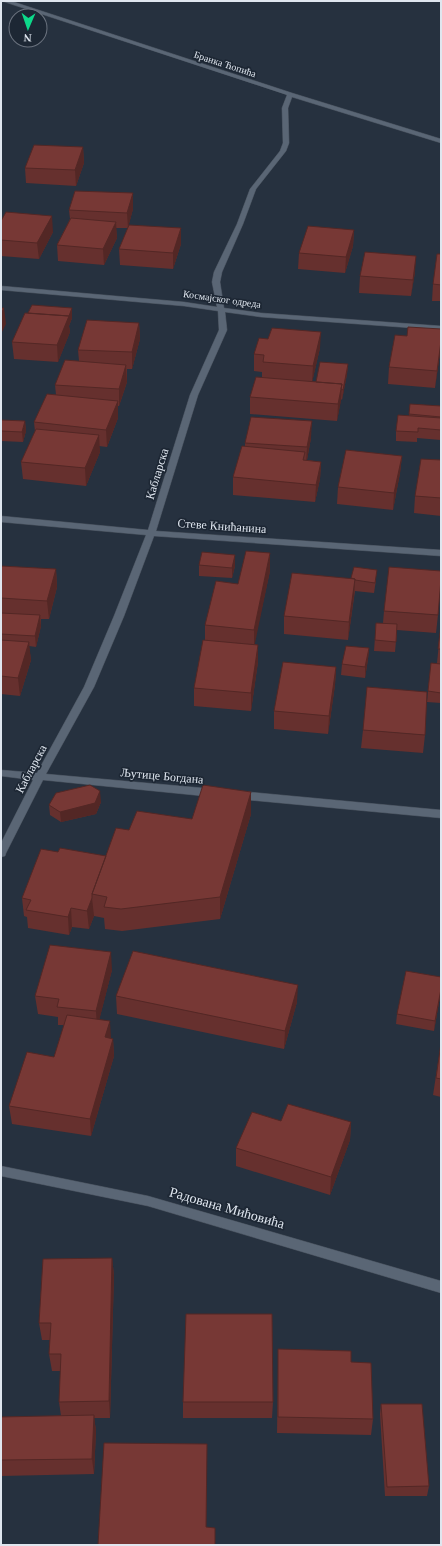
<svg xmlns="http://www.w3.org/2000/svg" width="442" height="1546" font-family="'Times New Roman',serif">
  <rect width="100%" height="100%" fill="#26313f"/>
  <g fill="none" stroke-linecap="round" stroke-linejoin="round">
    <defs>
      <path id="minor" d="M2,1H11L292,93L441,139V143L292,97L288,108L289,143L286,151L256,189L243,224L222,272L220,282L224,308L261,313L441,326V330L261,317L225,312L227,330L198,395L156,531L441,550V556L154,536L124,616L94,687L46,774L214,789L218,790L219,793L218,796L214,797L43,780L6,853L5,856L1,857V843L33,780L1,776V770L37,773L84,687L114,616L146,535L1,522V516L148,530L190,395L219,330L218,311L184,306L1,290V286L184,302L217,307L212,282L214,272L237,224L250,189L280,151L283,143L282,108L287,95Z
        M238,791L441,810V818L238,799L234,798L233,795L234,792Z"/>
      <path id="tertiary" d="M1,1166L148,1196L441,1281V1293L148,1206L1,1176Z"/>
    </defs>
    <use href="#minor" stroke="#454e5a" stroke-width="1"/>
    <use href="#tertiary" stroke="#454e5a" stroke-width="1"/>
    <use href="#minor" fill="#5a6675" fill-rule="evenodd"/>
    <use href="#tertiary" fill="#5a6675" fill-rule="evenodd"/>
  </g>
  <path fill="#66302e" d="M83,147L84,163L76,186L26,183L25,168Z
    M133,209L128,227L181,228V244L173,269L120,265L119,249L128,228H116L117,238L104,265L58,261L57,245L70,219L69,210Z
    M1,221L53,232L39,259L1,256Z
    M354,230L353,246L345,273L298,269L299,253Z
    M441,254V301H432L433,284Z
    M415,272L411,296L359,293L360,276Z
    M72,318L69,326L70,332L58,362L14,359L12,342Z
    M139,323L140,339L132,369H127V382L119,406H118V418L107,447L99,446L100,452L86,486L23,479L21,462L35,432L34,422L56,395L55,385L79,361L78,350Z
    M407,336L441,346L435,388L388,384L389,367Z
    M320,348L312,382H316L348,364L347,374L342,400L341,399L337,421L250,414V397L262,378V372L254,371V354Z
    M410,404L441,406V440L417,438V442L396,441V431L409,416Z
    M1,420L25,421L26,431L23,442L1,441Z
    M311,438L307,460L321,462L320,479L315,502L233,495V477L245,446V443Z
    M402,456L400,473L393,510L337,504L338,487Z
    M441,460V516L414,513L415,496Z
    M270,553V571L254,644L258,645V662L251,711L194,706V688L205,641V625L238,584Z
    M199,565L235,566L232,578L199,576Z
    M1,566L56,569L57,587L49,619H41V626L36,647L29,646L31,660L20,696L1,694Z
    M351,578L376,580L374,593L355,591L348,640L284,634V616Z
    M384,611L438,615L436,633L397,630L395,652L374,651L376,623H383Z
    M441,623V703L427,702L431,663H437Z
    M369,648L368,659L365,678L341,675L342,664Z
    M336,667L335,685L328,734L274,729V711Z
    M363,730L425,735L423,753L361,748Z
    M251,792V814L220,919L122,931L105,929L104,918L94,916L89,929L72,927L69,935L28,928L27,917L24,916L22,898L58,852L106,856L129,830L192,819Z
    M101,802L96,814L61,822L50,815L49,805Z
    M112,970L99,1020L111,1038L113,1039L114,1056L91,1136L12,1124L9,1106L54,1057L64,1025H58V1017L38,1014L35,996Z
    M441,977V991L434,1031L396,1024L397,1014Z
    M116,996L297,1002L284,1049L117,1014Z
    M441,1043V1097L433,1095Z
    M281,1121L351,1122L350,1140L330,1195L236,1166V1148Z
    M112,1258L114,1275L110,1418H94L96,1431L94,1474L1,1476V1417L61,1416L59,1402L61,1371H52L49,1354L50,1340H42L39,1323Z
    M278,1349L351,1362L373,1419L371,1435L277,1433L278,1366Z
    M183,1402H273L272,1418H183Z
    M381,1404L429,1486L427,1496H385L380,1414Z"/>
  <path fill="#532725" d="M83,147L84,163L76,186L75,170Z
    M133,193V209L128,228L127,213Z
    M52,216L53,232L39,259L37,243Z
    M116,222L117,238L104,265L103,249Z
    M181,228V244L173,269V253Z
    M354,230L353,246L345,273L346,257Z
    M416,256L415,272L411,296Z
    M4,308L6,324L1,334V314Z
    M72,308V318L69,326L70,332L58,362L57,345Z
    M139,323L140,339L132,369V352Z
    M321,332L320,348L312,383L313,366Z
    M441,341V346L435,388L437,371Z
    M348,364L347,374L342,400L343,390Z
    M126,365L127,382L119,406V389Z
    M342,384L341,401L337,421L338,404Z
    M118,401V418L107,447L106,430Z
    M25,421L26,431L23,442L22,432Z
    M312,421L311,438L306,465L307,447Z
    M99,435L100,452L86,486L85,468Z
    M402,456L400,473L393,510L394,493Z
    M321,462L320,479L315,502L316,485Z
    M270,553V571L254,648V630Z
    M235,555V566L232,578V568Z
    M56,569L57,587L49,619L47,601Z
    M355,579L354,596L348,640L349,622Z
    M40,615L41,626L36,647L35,636Z
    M29,642L31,660L20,696L18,678Z
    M258,645V662L251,711V693Z
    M369,648L368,659L365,678V667Z
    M336,667L335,685L328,734L329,716Z
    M100,791L101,802L96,814L61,822L60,812Z
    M251,792V814L220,919V897Z
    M92,898L94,916L89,929L87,911Z
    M71,908L72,927L69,935L68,917Z
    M111,952L112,970L97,1029L96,1011Z
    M298,985L297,1002L284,1049L285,1031Z
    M441,989V991L434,1031L435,1021Z
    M110,1021L111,1039L105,1037Z
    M113,1039L114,1056L91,1136L90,1119Z
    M351,1122L350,1140L330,1195L331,1177Z
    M112,1258L114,1275L110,1418L109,1401Z
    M94,1415L96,1431L94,1474L92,1459Z
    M207,1444V1460L206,1542V1527Z"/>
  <path fill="#773835" stroke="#532725" d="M34,145L83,147L75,170L25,168Z
    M75,191L133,193L127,213L69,210Z
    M6,212L52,216L37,243L1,240V221Z
    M71,218L116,222L103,249L57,245Z
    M129,225L181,228L173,253L119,249Z
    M308,226L354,230L346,257L299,253Z
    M365,252L416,256L413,280L360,276Z
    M437,254H441V285L433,284Z
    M32,305L72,308L69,316L28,313Z
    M1,308H4L1,314Z
    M25,313L69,316L57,345L12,342Z
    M87,320L139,323L132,352L78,350Z
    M408,327L441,329V341L437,371L389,367L395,335L407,336Z
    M272,328L321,332L313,366L263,362L264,355L254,354L259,338L268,339Z
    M65,360L126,365L119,389L55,385Z
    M320,362L348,364L343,390L341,389L342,384L316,382Z
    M256,377L342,384L338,404L250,397Z
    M47,394L118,401L106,430L34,422Z
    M410,404L441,406V417L409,414Z
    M398,415L441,418V430L418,428V432L396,431Z
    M251,417L312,421L307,447L245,443Z
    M1,420L25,421L22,432L1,431Z
    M36,429L99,435L85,468L21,462Z
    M242,446L305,452L303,460L321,462L316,485L233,477Z
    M346,450L402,456L394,493L338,487Z
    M421,459L441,460V498L415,496Z
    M246,551L270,553L254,630L205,625L216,581L238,584Z
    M202,552L235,555L232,568L199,565Z
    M1,566L56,569L47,601L1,598Z
    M354,567L377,570L375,583L355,580V579L351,578Z
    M389,567L441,571V579L438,615L384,611Z
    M292,573L355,579L349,622L284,616Z
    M1,613L40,615L35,636L1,634Z
    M376,623L397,624L396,642L375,640Z
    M441,624V649H438Z
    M1,640L29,642L18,678L1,676Z
    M203,640L258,645L251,693L194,688Z
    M346,646L369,648L365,667L342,664Z
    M283,662L336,667L329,716L274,711Z
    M431,663L441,664V693L428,691Z
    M367,687L427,692L425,735L363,730Z
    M90,785L100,791L95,803L60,812L49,805L56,793Z
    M203,785L251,792L220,897L121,909L104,907L107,897L92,894L116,828L129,830L137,811L192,819Z
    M60,848L106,856L92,894V898L87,911L71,908L68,917L26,910L31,900L22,898L41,849L58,852Z
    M50,945L111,952L96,1011L57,1007L59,999L35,996Z
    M133,951L298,985L285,1031L116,996Z
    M406,971L441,977V989L435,1021L397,1014Z
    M67,1015L110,1021L105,1037L113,1039L90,1119L9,1106L27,1052L54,1057Z
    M441,1043V1079L436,1078Z
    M288,1104L351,1122L331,1177L236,1148L252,1112L281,1121Z
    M112,1258L109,1401L59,1402L61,1354H49L51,1323H39L43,1259Z
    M186,1314H272L273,1402H183Z
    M278,1349L351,1351V1362L371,1363L373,1419L278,1417Z
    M381,1404H422L429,1486L387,1487Z
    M94,1415L92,1459L1,1460V1417Z
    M104,1443L207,1444L206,1527L215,1528V1545H98Z"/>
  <g text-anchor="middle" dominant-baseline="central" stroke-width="3.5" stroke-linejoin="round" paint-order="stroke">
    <g font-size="10" fill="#dfe6ef" stroke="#1d2734">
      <text transform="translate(225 64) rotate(18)">Бранка Ћопића</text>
      <text transform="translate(222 299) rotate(8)">Космајског одреда</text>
    </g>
    <g font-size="12" fill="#dfe6ef" stroke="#1d2734">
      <text transform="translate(157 474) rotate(-73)">Кабларска</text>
      <text transform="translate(222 526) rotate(4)">Стеве Книћанина</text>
      <text transform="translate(31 769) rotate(-62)">Кабларска</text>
      <text transform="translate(162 776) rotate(5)">Љутице Богдана</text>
    </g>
    <g font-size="14" fill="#dfe6ef" stroke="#1d2734">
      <text transform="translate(227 1208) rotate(16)">Радована Мићовића</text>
    </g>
  </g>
  <rect width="442" height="1546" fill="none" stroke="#dfe6ef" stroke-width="4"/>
  <g transform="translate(28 28) rotate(182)"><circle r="19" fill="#1d2734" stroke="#6b737f"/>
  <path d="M0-3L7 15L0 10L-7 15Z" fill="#0dd98a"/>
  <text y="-6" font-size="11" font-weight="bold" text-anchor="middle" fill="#dfe6ef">N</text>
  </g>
</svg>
